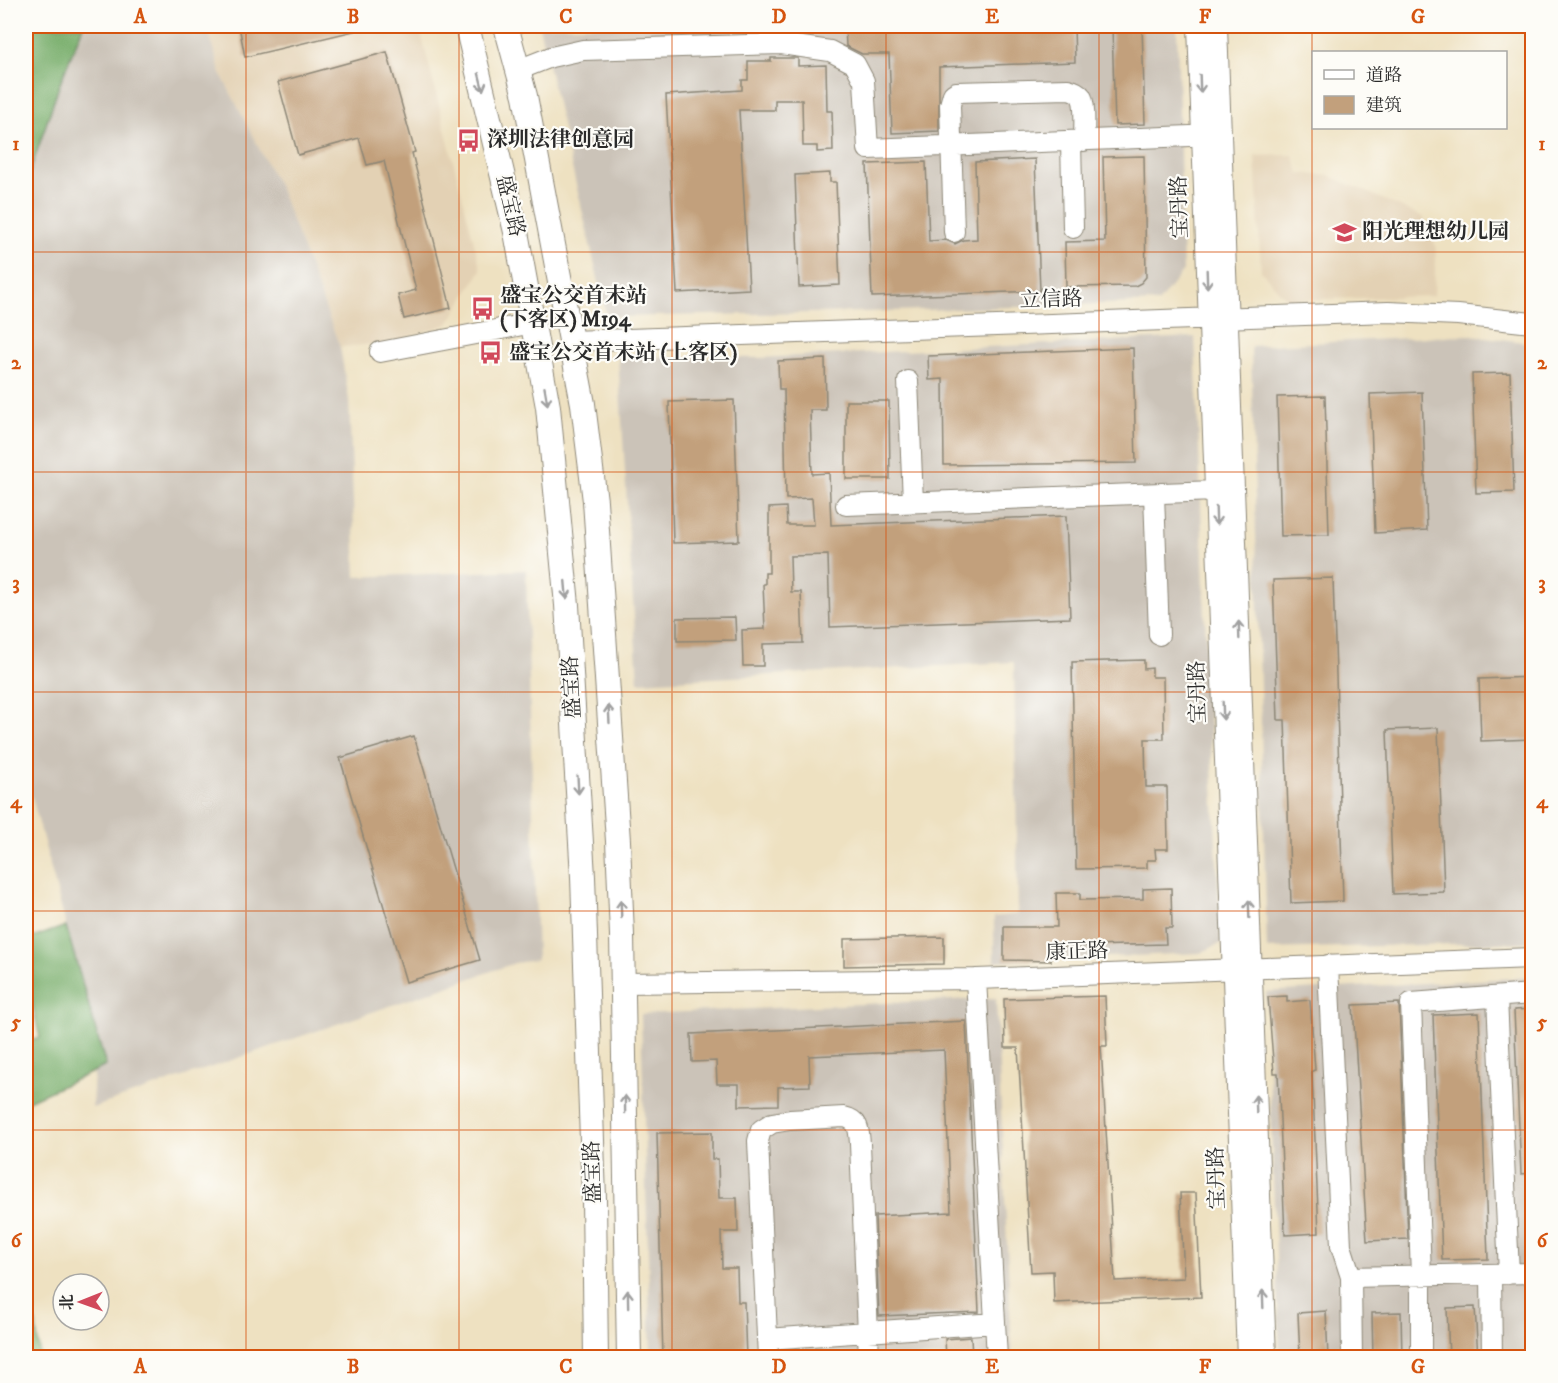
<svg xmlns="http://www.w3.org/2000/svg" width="1558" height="1383" font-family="'IM FELL DW Pica','Noto Serif SC',serif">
  <rect width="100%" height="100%" fill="#fdfcf7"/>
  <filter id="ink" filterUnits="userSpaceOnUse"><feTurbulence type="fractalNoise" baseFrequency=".0167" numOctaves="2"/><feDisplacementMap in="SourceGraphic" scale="12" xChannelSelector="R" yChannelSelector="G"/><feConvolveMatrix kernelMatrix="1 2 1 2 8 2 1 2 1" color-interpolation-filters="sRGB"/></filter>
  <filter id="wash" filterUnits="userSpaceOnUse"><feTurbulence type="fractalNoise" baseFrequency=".008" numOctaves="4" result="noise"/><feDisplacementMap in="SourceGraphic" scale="24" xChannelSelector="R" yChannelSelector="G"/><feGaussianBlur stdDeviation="1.35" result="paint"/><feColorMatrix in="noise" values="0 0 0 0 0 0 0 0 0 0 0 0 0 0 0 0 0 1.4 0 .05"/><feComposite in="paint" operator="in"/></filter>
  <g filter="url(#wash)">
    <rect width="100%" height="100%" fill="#eee1c1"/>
    <path fill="#e3d1b4" d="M207,26H419L481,270L448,324L394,342L340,347L281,191L220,72Z
      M1293,155L1299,173L1330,176L1423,217L1436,247L1434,296L1287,300L1261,271L1255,156Z"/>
    <path fill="#cbc3b8" d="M83,26H207L220,72L281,191L340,347L349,400L356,577L526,570L537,960L515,963L92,1108L94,1071L106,1065L66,926L26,774V184L59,86Z
      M539,26H1177L1183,271L1159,302L864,312L607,317Z
      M1469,335L1532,343V942L1267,949L1251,346Z
      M1195,337L1206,646L1221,943L1200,953L994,962V917L1018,914L1014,662L638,682L618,357L759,358Z
      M1532,977V1357H1280L1266,992Z
      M996,998L1012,1357H651L641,1014Z"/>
    <path fill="#77ad6b" stroke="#516c4b" stroke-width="1.5" d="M26,26H83L59,86L26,184Z
      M66,926L106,1066L26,1102V1041L40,1038L26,977V940Z
      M26,1251L40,1357H26Z"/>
    <g id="blocks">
      <path fill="#c2a07c" d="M239,26H353L354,31L245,57Z
        M845,26H1074L1075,62L939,67V131L892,133L889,54H862L846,46Z
        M1112,26H1142L1145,124L1115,125Z
        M387,52L415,152L412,153L451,308L404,319L398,295L416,290L384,161L367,165L359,138L298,155L278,82Z
        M771,58H798V66L826,65L827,111H832L833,151L817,152V146H803L802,100H775V110H739L749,289L677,293L666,95L742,90V80H748V61H771Z
        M1144,156L1146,277L1141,283L1135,286L1066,287L1065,242L1105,241L1103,157Z
        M1035,159L1040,291L872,297L867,164L926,162L929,241L946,240L955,244L963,240L977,239L975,162Z
        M830,173V182H836L840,285L799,287L795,175Z
        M1133,348L1136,463L944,465L943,379L929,380L928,356Z
        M825,359L826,410H810L812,474L829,473L831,525L1066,516L1070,618L830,627L828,555L790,556L791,592H801L803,643L763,644V666H743L742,630L765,629L763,584H765V573H769V508L786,507L787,525H814L812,498L786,499L784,389H779L778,361Z
        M1510,373L1514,492L1476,493L1472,374Z
        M1422,392L1427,530L1375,533L1370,394Z
        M1325,396L1329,535L1281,536L1277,397Z
        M734,400L739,541L673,543L669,402Z
        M846,401H889L890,479H846Z
        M1333,578L1343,901L1291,903L1285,720H1278L1273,580Z
        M735,617L736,640L677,641V618Z
        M1144,660V669L1152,668V677H1163L1164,739H1145L1146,787H1167L1168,849H1155L1156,860H1147V868L1076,869L1072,662Z
        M1533,677V739L1481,741L1479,679Z
        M1438,728L1444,892L1393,894L1387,730Z
        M414,736L480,960L406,982L340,758Z
        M1171,888L1172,928H1165L1166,944L1051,947V961L1004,960V927H1057L1056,893H1080V900L1143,899V889Z
        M944,937V964L844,966V939Z
        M1105,996L1107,1046H1101L1115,1281L1184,1278L1180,1193H1196L1201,1297L1054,1303L1053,1271L1031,1272L1018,1048H1005L1004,999Z
        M1287,996V1002L1310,1000L1315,1070L1312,1071L1319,1233L1285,1235L1278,1073H1274L1268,997Z
        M1399,1003L1408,1239L1367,1241L1353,1005Z
        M1533,1009V1173L1521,1174L1514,1010Z
        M1479,1013L1488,1259L1442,1260L1433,1015Z
        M966,1021L979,1312L879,1316L875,1216L951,1212L944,1050L809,1056L810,1086L778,1087V1105L739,1106V1084H717L716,1061L692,1062L691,1034Z
        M712,1132V1159H718L719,1198H737L738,1232H721L722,1268H737L738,1302H744L746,1358H663L657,1133Z
        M1475,1307L1478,1358H1449L1447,1308Z
        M1326,1311L1328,1358H1300L1298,1313Z
        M1401,1312L1402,1358H1373L1372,1313Z
        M971,1337L972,1358H946L945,1339Z"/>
    </g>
  </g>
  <g filter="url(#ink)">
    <use href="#blocks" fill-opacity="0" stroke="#8c8676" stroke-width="1.5"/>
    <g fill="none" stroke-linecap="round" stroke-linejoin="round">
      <defs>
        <path id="minor" d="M1198,26L1247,1358
          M1217,26L1266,1358
          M518,70L551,57L583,50L781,44L830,51L855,64L864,81L868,149L1215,135
          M1071,142L1073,228
          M954,232L950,105L953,94L956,92L1068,89C1073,90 1078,92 1081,96C1086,104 1084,131 1084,141
          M571,341L1388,312L1458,315L1532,323
          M380,352L533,323
          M908,381L913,502
          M1154,494L1159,635
          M846,505L1215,491
          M1328,965L1341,1246L1351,1277
          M976,979L997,1358
          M623,983L976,979L1532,958
          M1497,997L1509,1274
          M1491,1274L1492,1358
          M767,1339L995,1323
          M768,1358L758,1141L761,1130L772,1123L790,1120L844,1117C859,1120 859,1130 860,1144L869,1358
          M1352,1358L1351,1277L1532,1273
          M1421,1358V1275L1411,1003L1532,994"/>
        <path id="major" d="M467,26L516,232L548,407L567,605L583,877L594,1199L596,1358
          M506,26L525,96L583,404L595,501L618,841L622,935L629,1358"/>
      </defs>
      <use href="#minor" stroke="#8c8676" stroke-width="22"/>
      <use href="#major" stroke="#8c8676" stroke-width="26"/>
      <use href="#minor" stroke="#fff" stroke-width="20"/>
      <use href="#major" stroke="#fff" stroke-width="24"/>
    </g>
    <defs><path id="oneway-shaft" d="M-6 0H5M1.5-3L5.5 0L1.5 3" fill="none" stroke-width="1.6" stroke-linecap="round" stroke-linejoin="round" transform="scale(1.5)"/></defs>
    <g stroke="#a0a0a0">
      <use href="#oneway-shaft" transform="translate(481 82) rotate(76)"/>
      <use href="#oneway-shaft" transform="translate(1200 84) rotate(88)"/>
      <use href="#oneway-shaft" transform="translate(1207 279) rotate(88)"/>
      <use href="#oneway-shaft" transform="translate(546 396) rotate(80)"/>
      <use href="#oneway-shaft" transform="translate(1216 516) rotate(88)"/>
      <use href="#oneway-shaft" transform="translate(566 590) rotate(85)"/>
      <use href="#oneway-shaft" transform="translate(1239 630) rotate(-92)"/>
      <use href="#oneway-shaft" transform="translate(1223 711) rotate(88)"/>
      <use href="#oneway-shaft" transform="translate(609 714) rotate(-93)"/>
      <use href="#oneway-shaft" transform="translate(578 785) rotate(87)"/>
      <use href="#oneway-shaft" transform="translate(621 909) rotate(-92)"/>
      <use href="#oneway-shaft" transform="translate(1249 909) rotate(-92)"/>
      <use href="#oneway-shaft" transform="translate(625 1104) rotate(-91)"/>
      <use href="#oneway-shaft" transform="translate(1256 1104) rotate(-92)"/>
      <use href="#oneway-shaft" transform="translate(628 1299) rotate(-91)"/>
      <use href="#oneway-shaft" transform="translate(1263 1299) rotate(-92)"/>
    </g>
  </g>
  <path fill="none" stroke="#d5540f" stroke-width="1.5" stroke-opacity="0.55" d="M246,26V1358M459,26V1358M672,26V1358M886,26V1358M1099,26V1358M1312,26V1358M26,252H1532M26,472H1532M26,692H1532M26,911H1532M26,1130H1532"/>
  <defs>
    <symbol id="bus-bare" viewBox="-9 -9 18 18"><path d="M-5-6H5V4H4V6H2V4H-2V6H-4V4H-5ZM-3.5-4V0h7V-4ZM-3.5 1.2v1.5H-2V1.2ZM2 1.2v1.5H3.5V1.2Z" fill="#d1495b" stroke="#fdfcf7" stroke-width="2.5" paint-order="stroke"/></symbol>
    <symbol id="school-bare" viewBox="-9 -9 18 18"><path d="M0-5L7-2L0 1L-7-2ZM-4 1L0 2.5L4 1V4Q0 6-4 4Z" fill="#d1495b" stroke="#fdfcf7" stroke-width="2.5" paint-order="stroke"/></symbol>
  </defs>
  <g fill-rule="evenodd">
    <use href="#bus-bare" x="452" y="124" width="33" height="33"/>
    <use href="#school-bare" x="1328" y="216" width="33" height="33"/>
    <use href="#bus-bare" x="466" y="292" width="33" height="33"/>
    <use href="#bus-bare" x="474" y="336" width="33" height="33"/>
  </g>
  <g text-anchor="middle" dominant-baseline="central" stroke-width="4.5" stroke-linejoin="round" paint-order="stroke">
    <g font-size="21" font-weight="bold" fill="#2b2b2b" stroke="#fdfcf7" text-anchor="start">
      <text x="487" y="140">深圳法律创意园</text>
      <text x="1362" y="232">阳光理想幼儿园</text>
      <text x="500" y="296">盛宝公交首末站<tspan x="500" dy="24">(下客区) M194</tspan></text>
      <text x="509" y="353">盛宝公交首末站 (上客区)</text>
    </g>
    <g font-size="21" fill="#2b2b2b" stroke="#fdfcf7">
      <text transform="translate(510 206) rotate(77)">盛宝路</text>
      <text transform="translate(1180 207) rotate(-92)">宝丹路</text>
      <text transform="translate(1051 300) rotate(-2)">立信路</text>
      <text transform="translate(572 687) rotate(-93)">盛宝路</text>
      <text transform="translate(1198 692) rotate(-92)">宝丹路</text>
      <text transform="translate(1077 952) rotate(-2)">康正路</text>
      <text transform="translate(593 1172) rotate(-92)">盛宝路</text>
      <text transform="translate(1217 1178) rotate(-92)">宝丹路</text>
    </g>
  </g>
  <rect width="1558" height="1383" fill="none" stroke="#fdfcf7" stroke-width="66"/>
  <rect x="1312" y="51" width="195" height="78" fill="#fdfcf7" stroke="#a9a8a5" stroke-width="1.5"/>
  <rect x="1324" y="70" width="30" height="9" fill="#ffffff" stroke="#a9a8a5" stroke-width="1.5"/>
  <text x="1366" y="81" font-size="18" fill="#2b2b2b">道路</text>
  <rect x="1324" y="96" width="30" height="18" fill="#c2a07c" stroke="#a9a8a5" stroke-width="1.5"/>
  <text x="1366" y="111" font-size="18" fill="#2b2b2b">建筑</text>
  <g transform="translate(81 1302) rotate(269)"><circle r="28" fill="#fdfcf7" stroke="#a9a8a5" stroke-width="1.5"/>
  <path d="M0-4.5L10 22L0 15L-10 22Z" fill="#d1495b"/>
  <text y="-9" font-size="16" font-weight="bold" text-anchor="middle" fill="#2b2b2b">北</text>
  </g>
  <rect x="33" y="33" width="1492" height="1317" fill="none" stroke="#d5540f" stroke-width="2"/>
  <g font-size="20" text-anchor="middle" font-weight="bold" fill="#d5540f">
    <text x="140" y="23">A</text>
    <text x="353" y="23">B</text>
    <text x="566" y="23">C</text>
    <text x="779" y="23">D</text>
    <text x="992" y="23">E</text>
    <text x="1205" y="23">F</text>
    <text x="1418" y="23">G</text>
    <text x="16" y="150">1</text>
    <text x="1542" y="150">1</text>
    <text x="16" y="369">2</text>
    <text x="1542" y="369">2</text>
    <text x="16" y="589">3</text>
    <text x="1542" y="589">3</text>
    <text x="16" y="808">4</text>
    <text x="1542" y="808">4</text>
    <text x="16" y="1028">5</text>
    <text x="1542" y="1028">5</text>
    <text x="16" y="1247">6</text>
    <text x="1542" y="1247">6</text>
    <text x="140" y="1373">A</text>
    <text x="353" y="1373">B</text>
    <text x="566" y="1373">C</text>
    <text x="779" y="1373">D</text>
    <text x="992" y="1373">E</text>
    <text x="1205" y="1373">F</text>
    <text x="1418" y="1373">G</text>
  </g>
</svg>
